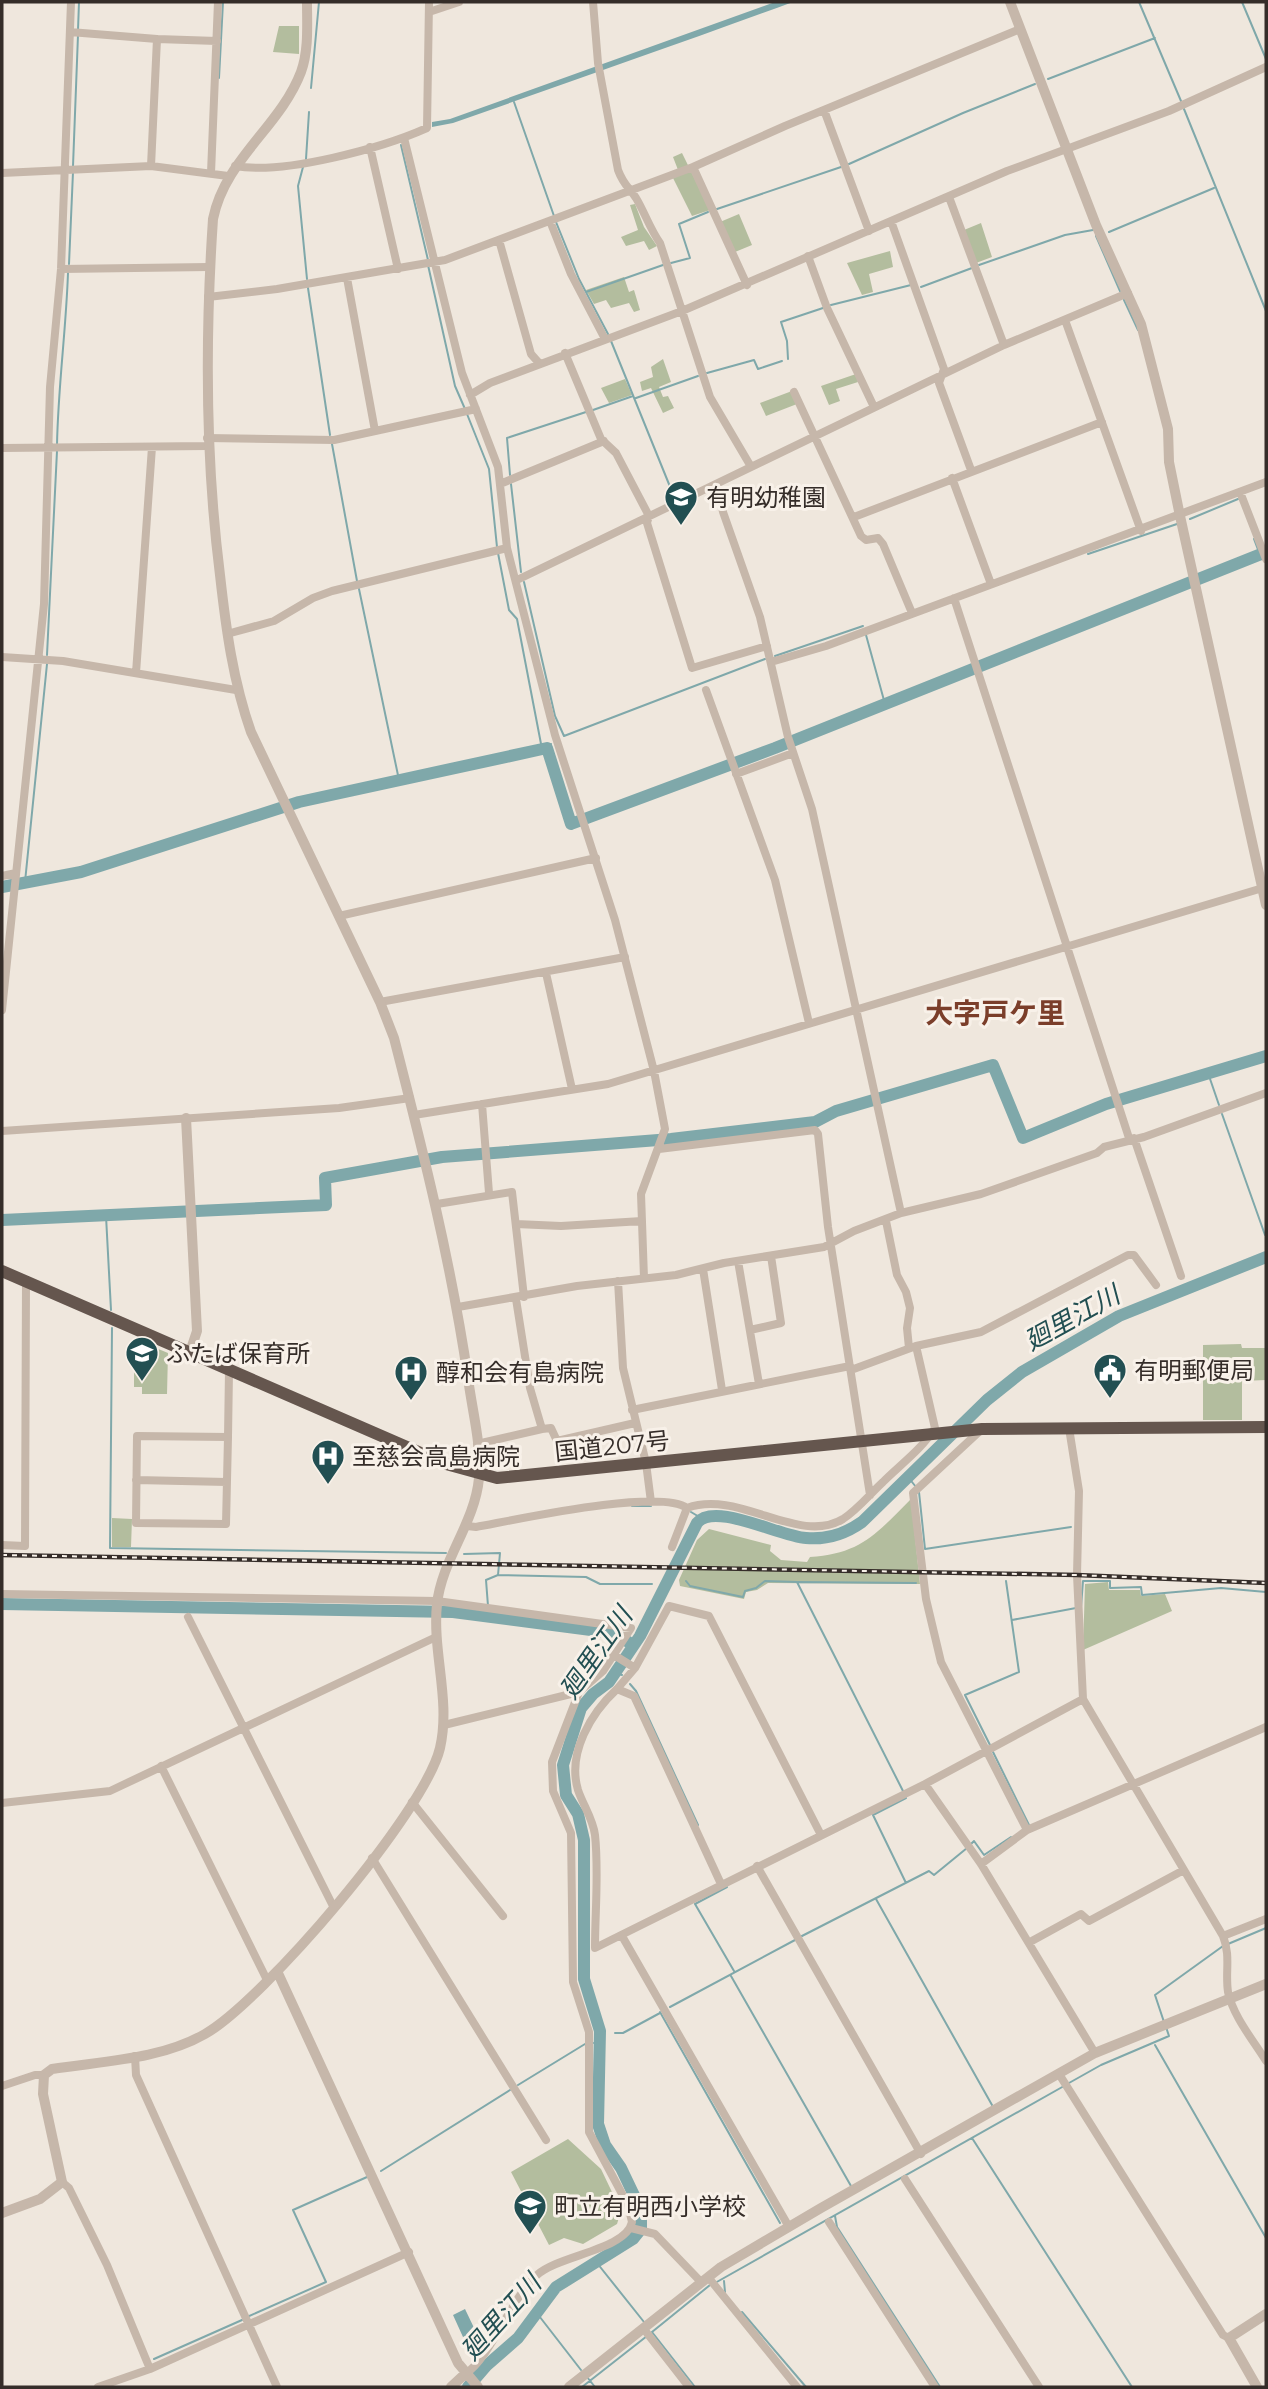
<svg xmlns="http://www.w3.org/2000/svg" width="1268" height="2389" font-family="Montserrat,'Noto Sans JP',sans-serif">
  <rect width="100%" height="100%" fill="#efe7dd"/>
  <path fill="#b3bd9e" d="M279,26H299V54L273,52Z
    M682,153L710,210L692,216L673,178L680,175L673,157Z
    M635,204L644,227L657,246L649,250L644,241L626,246L621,237L638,230L630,205Z
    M739,214L752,245L735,252L720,222Z
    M981,223L992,257L976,263L964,230Z
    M890,251L893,267L869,274L873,292L862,295L847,263Z
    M624,277L629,292L634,290L640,310L634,312L629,303L611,308L606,300L594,304L586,290Z
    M663,359L671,382L659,387L663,397L668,396L674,408L663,413L651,388L642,391L640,382L653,377L651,367Z
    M856,374L858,382L836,389L840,401L829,405L821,386Z
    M625,379L632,395L609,403L601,388Z
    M792,391L797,404L766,416L760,403Z
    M139,1341L168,1353L167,1394H142V1387H134V1358L139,1357Z
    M1241,1344L1242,1348H1266V1380L1242,1381V1420H1203V1345Z
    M911,1499L920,1584L768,1583L757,1590L746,1592L744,1599L680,1586L679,1580L697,1540L709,1529L771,1545L770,1551L781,1560L807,1562L810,1557C861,1554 877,1533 911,1499Z
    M112,1518L132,1519L131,1547H112Z
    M1108,1582L1109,1590H1140L1141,1596L1165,1594L1172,1611L1083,1650L1085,1584Z
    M568,2139L601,2169L621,2211L617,2224L583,2244L564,2238L549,2245L511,2172Z"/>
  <path fill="#7fa8aa" d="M775,2H793C676,45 569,82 453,123L432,127V122L450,119Z
    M465,2309L476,2332L463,2337L453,2315Z"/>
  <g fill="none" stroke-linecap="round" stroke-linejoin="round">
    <path stroke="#7fa8aa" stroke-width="2" d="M1139,2L1181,101
      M1242,2L1266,59
      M78,30L79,2
      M219,78L223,2
      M1048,79L1155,38
      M311,88L319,2
      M514,102L554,216
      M1184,109L1266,311
      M401,145L428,260
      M306,159L309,112
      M849,164L963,113L1035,84
      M73,166L78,35
      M303,167L298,186L307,279
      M717,209L841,167
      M556,222L579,279L608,334
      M1109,232L1214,188
      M1096,236L1120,291
      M671,263L690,258L679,224L708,212
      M69,264L73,172
      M428,265L455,386L465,409
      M979,265L1065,235L1093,230
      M921,287L972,268
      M308,288L330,435
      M586,292L663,265
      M1124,300L1138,330
      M831,305L911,285
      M611,341L675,499
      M788,359L787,341L781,322L823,308
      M707,373L754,360L758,369L782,361
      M636,398L698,376
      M593,410L633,396
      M467,414L489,469L497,547
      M332,444L357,581
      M57,445C58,387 66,331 68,273
      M510,475L507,438L586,412
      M511,484L521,572
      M1190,519L1238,499
      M1254,539L1260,555
      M498,553L509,610L517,619L542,749
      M1088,554L1177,524
      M524,582L555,716L564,736L765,659
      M359,589L399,780
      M866,635L885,704
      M47,655L57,451
      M775,656L863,626
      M547,748L551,744
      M25,882L47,664
      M1208,1073L1219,1105
      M1222,1114L1265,1235
      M106,1216L111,1310
      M112,1328L110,1548L446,1553
      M908,1477L916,1487
      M919,1492L925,1549L1071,1527
      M632,1506H651
      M691,1512L701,1518
      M464,1554L500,1553L498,1575
      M686,1581L690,1586L743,1597L745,1591L756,1588L765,1581L797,1582L903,1791
      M798,1582L916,1583
      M488,1606L486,1580L498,1575L586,1577L600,1584H652
      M1081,1607L1083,1581H1110V1588L1141,1587L1142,1595L1221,1588L1266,1592
      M1012,1620L1076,1608
      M616,1673L622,1675
      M630,1684L636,1691L698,1825
      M991,1747L965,1695L1019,1672L1006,1581
      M993,1752L1029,1825
      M906,1798L873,1815L906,1883
      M971,1844L974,1841L984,1855L1011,1837
      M727,1887L695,1904L734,1971
      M876,1899L992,2105
      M800,1937L929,1871L934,1875L967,1848
      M1228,1944L1266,1928
      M731,1976L851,2186
      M670,2007L795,1940
      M660,2012L780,2223
      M1164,2022L1155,1995L1223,1946
      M600,2031L604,2032
      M615,2033H623L660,2013
      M594,2043H600
      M1155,2045L1266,2238
      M1069,2083L1101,2065L1169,2036L1166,2027
      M518,2085L585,2044
      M972,2138L1132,2387
      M381,2171L510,2090
      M835,2216L837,2227L940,2387
      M597,2263L644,2322
      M724,2281L725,2292
      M715,2283L1064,2086
      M536,2312L581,2370
      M742,2312L806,2387
      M247,2317L326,2282L293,2210L367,2177
      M154,2359L242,2320
      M587,2377L595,2387
      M582,2387L647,2336
      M695,2387L652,2332L710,2285"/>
    <path stroke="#7fa8aa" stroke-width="12" d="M2,887L81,872L299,802L547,748L571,824L775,748L1266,552
      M2,1220L326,1205L325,1178L442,1157L671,1139L815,1122L836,1111L993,1065L1023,1138L1106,1104L1266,1056
      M2,1604L453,1612L614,1633L633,1645
      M468,2387L486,2366L518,2338L556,2287L633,2239L641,2229V2210L621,2168L605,2145L598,2124L600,2031L584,1979V1840L578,1814L566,1795L563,1765L581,1708L593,1694L609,1682L640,1636L697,1523C714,1501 781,1537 806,1538C828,1540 845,1534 862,1522L987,1400L1022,1372L1119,1316L1266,1257"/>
    <path stroke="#c6b7aa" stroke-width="8" d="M593,2L598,63L618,170C624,186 629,187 636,198C645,213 650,229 660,243L710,397L750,465
      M429,12L459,2
      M70,32L157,39
      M824,110L869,231
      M404,138L462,373L498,467L507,548L555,735L615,920L654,1071L665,1129L641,1194L644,1278
      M370,147L398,269
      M151,166L157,39L217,41
      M235,166C284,175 382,148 427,128L429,2
      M693,167L747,285
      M2,173L151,166L228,176
      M211,173L218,2
      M949,197L1004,345
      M550,221L571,274L605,339
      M891,221L944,369L939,383L971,470
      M499,240L531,354L539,363
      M808,256L827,308L874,407
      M61,269L209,267
      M347,278L375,431
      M208,297L277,289L445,260L693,167L785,126L1020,29
      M1065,320L1141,531
      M565,353L601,439L616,453L649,516L647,523L692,668L767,646
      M794,392L861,536L866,540L878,538L883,544L912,613
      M470,395L490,383L682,311L1007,171L1169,111L1266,67
      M207,438L334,440L476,409
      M2,448L207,446
      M952,478L991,584
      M500,484L604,441
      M717,484L723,512L760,617L788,737L812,809L901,1213
      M1240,492L1266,559
      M854,517L1102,422
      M517,580L1004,345L1128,293
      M954,598L1129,1138
      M227,634L274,621L313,598L332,591L507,548
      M2,657L63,661L236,690
      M771,662L826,646L1266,482
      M136,673L152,447
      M706,690L775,880L809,1023
      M736,774L793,753
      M2,876L16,873
      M339,916L596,858
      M546,973L572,1089
      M380,1002L625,957
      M2,1010L44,604L50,387L61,269L71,2
      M482,1104L489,1193
      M414,1115L608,1084L1266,887
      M2,1131L339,1108L410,1098
      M1134,1138L1181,1276
      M659,1149L815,1130L818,1134L828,1227L870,1495
      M437,1204L512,1192L524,1297
      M886,1221L897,1275L906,1292L910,1308L907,1328L909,1348
      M516,1224L561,1226L642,1221
      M738,1261L759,1384
      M703,1269L722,1390
      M618,1281L623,1368L646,1463L651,1502
      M458,1307L577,1286L676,1275L724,1263L824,1247L854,1231L901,1213L981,1194L1097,1153L1104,1147L1144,1137L1266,1093
      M750,1330L781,1323L771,1256
      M851,1370L916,1346L981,1332L1128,1255H1134L1156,1285
      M632,1410L850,1366
      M1069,1428L1079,1491L1077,1575L1083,1699L1223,1936C1231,1956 1225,1972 1228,1992C1233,2016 1253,2040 1266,2061
      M542,1429L551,1428L557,1441L635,1423
      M982,1429L913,1493L926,1599L941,1662L1027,1830
      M137,1436L228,1437L226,1524L136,1523Z
      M228,1437L229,1371
      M477,1444L542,1429L530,1388L516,1299
      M136,1480L227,1482
      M467,1526L476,1527C515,1520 659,1488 687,1508C739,1489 799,1546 843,1519C858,1509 870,1494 883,1482C900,1465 922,1449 935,1428L916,1346
      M2,1545L25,1546L26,1283
      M672,1547L687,1508
      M2,1594L437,1601L631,1628L603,1671L579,1692L444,1725
      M188,1617L334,1908
      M614,1655L635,1668
      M617,1689C591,1713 567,1753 578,1790C583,1805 593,1819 595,1835C599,1872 595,1911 595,1948L925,1784L1083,1699
      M161,1766L267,1980
      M925,1784L981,1864L1095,2053
      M412,1802L503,1916
      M2,1803L110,1791L436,1637
      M372,1858L546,2140
      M981,1864L1027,1830L1266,1727
      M757,1866L921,2154
      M721,1884L634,1696L617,1689L635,1668L669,1606L709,1616L821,1835
      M622,1936L789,2227
      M1223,1936L1266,1919
      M1030,1942L1081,1914L1089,1921L1182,1871
      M135,2056L136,2075L277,2387
      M1059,2074L1223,2335L1229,2338
      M2,2086L35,2075H44
      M905,2179L1039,2387
      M62,2182L69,2188L107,2265L150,2369
      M829,2222L935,2387
      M631,2228L655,2234L701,2282
      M708,2277L797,2387
      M643,2328L689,2387
      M465,2374C490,2359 511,2298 537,2275C559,2255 626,2250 632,2222L628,2205L589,2132V2032L573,1982L571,1833L553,1791L552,1762L579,1692
      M98,2387L150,2369L409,2252"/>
    <path stroke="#c6b7aa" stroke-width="10" d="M1010,2L1096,225L1141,324L1168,429L1169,462L1180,516L1266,905
      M186,1118L197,1331L190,1352
      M277,1971L458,2363L478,2387
      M2,2213L40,2199L62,2182L43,2094L44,2075L52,2069C102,2061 160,2060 205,2034C263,2001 425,1812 440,1748C451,1700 432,1652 437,1604C442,1559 475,1523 479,1478C482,1446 472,1410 468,1378C451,1262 423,1151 394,1038L380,1002L251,732C233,681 226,629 220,575C205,456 205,338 213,219C225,159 280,127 301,72C309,50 307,24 307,2
      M451,2387L465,2374
      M569,2387L721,2267L821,2208L1095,2053L1266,1984
      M1257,2387L1229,2338L1266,2314"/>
    <path stroke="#65564e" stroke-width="12" d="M2,1271L446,1464L497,1478L982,1429L1266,1427"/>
    <defs>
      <path id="rail" d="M2,1555L1077,1575L1266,1583"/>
    </defs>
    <use href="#rail" stroke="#352d29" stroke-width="4.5"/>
    <use href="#rail" stroke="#f8f1e9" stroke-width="2" stroke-dasharray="5" stroke-linecap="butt"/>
  </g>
  <defs>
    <symbol id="school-pin" viewBox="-11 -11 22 30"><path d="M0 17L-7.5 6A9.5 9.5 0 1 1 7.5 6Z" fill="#224f52" stroke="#f8f1e9"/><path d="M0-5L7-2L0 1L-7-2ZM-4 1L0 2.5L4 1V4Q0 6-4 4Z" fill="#fff"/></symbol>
    <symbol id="civic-pin" viewBox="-11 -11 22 30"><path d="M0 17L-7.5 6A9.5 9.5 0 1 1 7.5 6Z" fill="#224f52" stroke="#f8f1e9"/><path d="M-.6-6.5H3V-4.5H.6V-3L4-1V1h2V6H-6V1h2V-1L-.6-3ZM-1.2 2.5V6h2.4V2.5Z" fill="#fff"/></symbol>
    <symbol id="hospital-pin" viewBox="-11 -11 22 30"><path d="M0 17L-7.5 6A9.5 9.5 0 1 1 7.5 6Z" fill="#224f52" stroke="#f8f1e9"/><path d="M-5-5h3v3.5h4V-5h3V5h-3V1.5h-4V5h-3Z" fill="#fff"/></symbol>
  </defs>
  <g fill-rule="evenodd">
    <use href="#school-pin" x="662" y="478" width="38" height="52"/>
    <use href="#school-pin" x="123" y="1334" width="38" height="52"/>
    <use href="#civic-pin" x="1091" y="1351" width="38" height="52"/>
    <use href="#hospital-pin" x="392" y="1353" width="38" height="52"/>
    <use href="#hospital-pin" x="309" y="1437" width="38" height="52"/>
    <use href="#school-pin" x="511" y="2187" width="38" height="52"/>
  </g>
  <g text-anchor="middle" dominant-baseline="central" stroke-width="6" stroke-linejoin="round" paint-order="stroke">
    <g font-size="24" fill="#352d29" stroke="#f8f1e9" text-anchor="start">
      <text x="706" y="497">有明幼稚園</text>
      <text x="166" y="1353">ふたば保育所</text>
      <text x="1134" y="1370">有明郵便局</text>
      <text x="436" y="1372">醇和会有島病院</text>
      <text x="352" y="1456">至慈会高島病院</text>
      <text x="554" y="2206">町立有明西小学校</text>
    </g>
    <g font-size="24" fill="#352d29" stroke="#f8f1e9">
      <text transform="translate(612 1446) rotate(-6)">国道207号</text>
    </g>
    <g font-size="26" font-style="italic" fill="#224f52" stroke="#f8f1e9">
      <text transform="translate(1072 1318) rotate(-29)">廻里江川</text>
      <text transform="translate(596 1653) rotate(-55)">廻里江川</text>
      <text transform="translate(501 2317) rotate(-48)">廻里江川</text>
    </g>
    <g font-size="28" font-weight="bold" fill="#7b3e2a" stroke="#f8f1e9">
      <text x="995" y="1013">大字戸ケ里</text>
    </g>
  </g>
  <rect width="1268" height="2389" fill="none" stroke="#352d29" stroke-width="7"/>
</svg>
